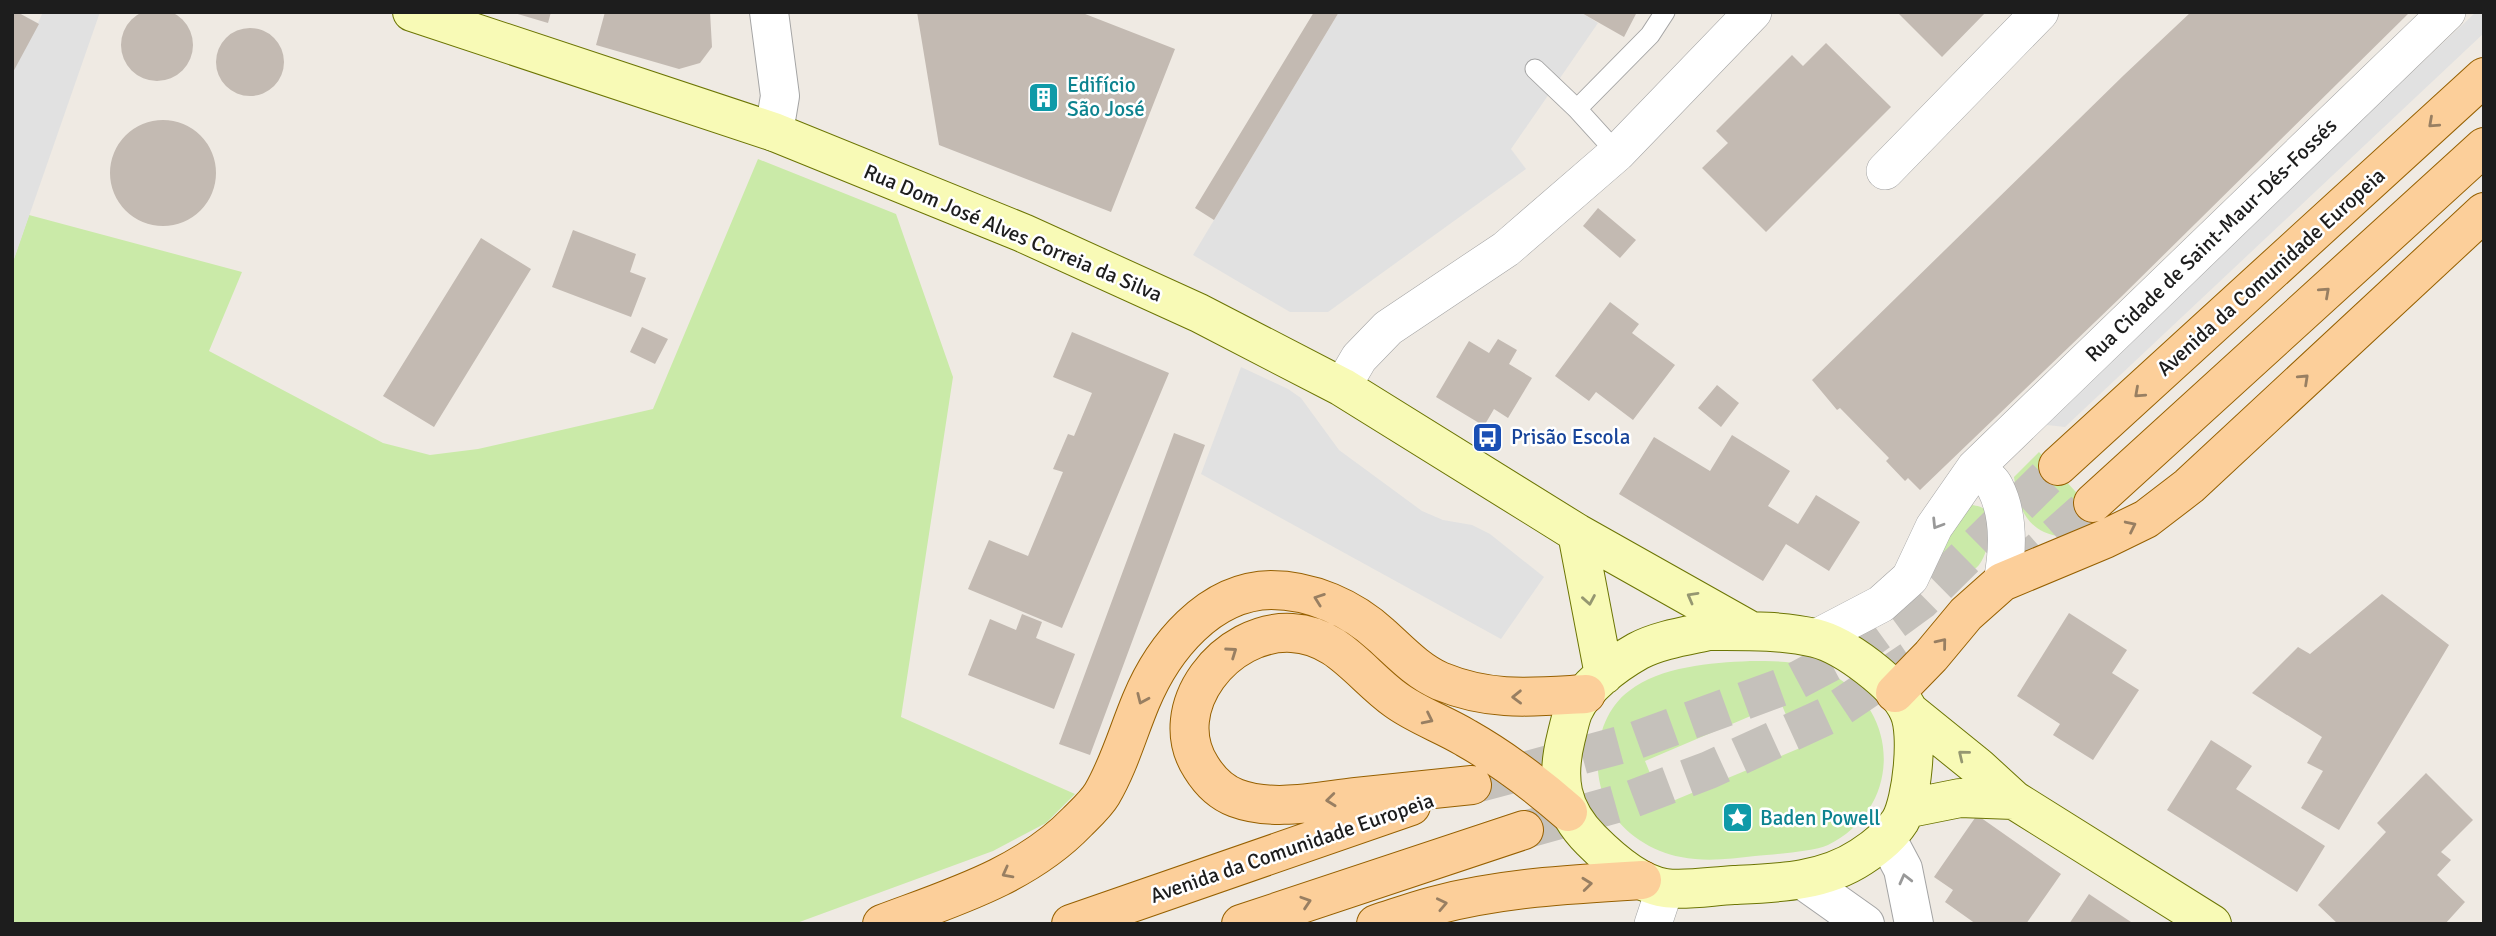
<svg xmlns="http://www.w3.org/2000/svg" width="2496" height="936" font-family="Signika,sans-serif">
  <rect width="100%" height="100%" fill="#efeae3"/>
  <path fill="#caeaa8" fill-rule="evenodd" d="M758,159L896,214L953,377L901,717L1075,794L1046,823L993,851L794,924H12V264L29,215L242,272L209,351L383,443L430,455L478,449L653,409Z
    M2039,452L2098,516C2088,523 2078,533 2065,536C2057,537 2052,535 2044,532C2022,522 2017,499 2014,477Z
    M1972,505C1978,506 1984,507 1987,512C1996,523 1987,555 1979,565C1973,572 1963,575 1956,581L1938,569L1947,537L1961,510Z
    M1750,661C1779,661 1807,661 1833,675C1903,714 1900,810 1828,845C1812,852 1774,854 1755,856C1731,859 1705,862 1681,857C1652,852 1623,833 1609,808C1589,772 1595,716 1629,691C1662,666 1710,663 1750,661ZM1781,703L1800,748L1663,805L1645,761Z"/>
  <path fill="#e1e1e1" d="M12,12H17L38,23L43,12H100L12,265Z
    M1339,12H1580L1598,23L1511,149L1526,169L1328,312H1290L1193,255Z
    M2476,12H2484V33L2065,427L2038,424Z
    M1241,367L1288,389L1301,398L1339,450L1422,511L1443,520L1472,525L1490,534L1544,577L1501,639L1201,474Z"/>
  <path fill="#c3bab2" d="M121 45a36 36 0 1 1 72 0a36 36 0 1 1-72 0Z
    M12,12H17L39,24L12,74Z
    M511,12H551L548,23Z
    M605,12H710L712,47L700,63L679,69L596,45Z
    M917,12H1080L1175,49L1111,212L939,145Z
    M1314,12H1339L1214,220L1195,208Z
    M1580,12H1637L1624,37Z
    M1897,12H1986L1942,57Z
    M2191,12H2410L2121,297L1920,490L1908,478L1905,481L1886,461L1889,458L1840,408L1837,410L1812,380L2124,75Z
    M216 62a34 34 0 1 1 68 0a34 34 0 1 1-68 0Z
    M1826,43L1891,107L1766,232L1702,168L1728,143L1716,131L1792,55L1803,66Z
    M110 173a53 53 0 1 1 106 0a53 53 0 1 1-106 0Z
    M1598,208L1636,240L1620,258L1583,226Z
    M573,230L636,254L630,272L646,278L631,317L552,287Z
    M481,238L531,269L434,427L383,396Z
    M1610,302L1639,324L1632,333L1675,365L1633,420L1596,392L1589,401L1555,376Z
    M642,327L668,339L655,364L630,352Z
    M1072,332L1169,373L1062,628L968,589L989,540L1028,556L1063,472L1053,469L1068,434L1074,436L1092,393L1053,377Z
    M1498,339L1517,350L1509,364L1532,378L1508,418L1494,409L1484,426L1436,397L1469,341L1489,353Z
    M1717,385L1739,403L1721,427L1698,408Z
    M1174,433L1205,445L1090,755L1059,744Z
    M1732,435L1790,471L1768,506L1798,524L1816,495L1860,522L1829,571L1786,544L1763,581L1619,494L1654,437L1710,471Z
    M2382,594L2449,645L2339,830L2301,808L2323,771L2307,763L2322,737L2252,693L2298,647L2310,654Z
    M2069,613L2127,650L2112,673L2139,690L2093,760L2053,735L2060,724L2017,696Z
    M1022,614L1042,622L1036,638L1075,654L1054,709L968,675L990,619L1016,630Z
    M2211,740L2252,766L2236,789L2325,846L2297,892L2167,810Z
    M2426,773L2473,820L2441,852L2451,860L2437,875L2465,902L2445,924H2338L2318,905L2386,832L2377,823Z
    M1977,815L2061,874L2026,924H1976L1945,902L1953,890L1934,877Z
    M2089,894L2134,924H2069Z"/>
  <g fill="none" stroke-linecap="round" stroke-linejoin="round">
    <path stroke="#c5c1bb" stroke-width="38" stroke-dasharray="38 19" stroke-linecap="butt" d="M2013,574L2093,503
      M1472,785L1631,742L1790,684L1854,650L1921,601L2058,466
      M1524,830L1627,801L1709,770L1829,715L1911,660"/>
    <defs>
      <path id="service" d="M1535,69L1577,109L1617,153
        M1577,109L1650,35L1665,12"/>
      <path id="minor" d="M1885,171L2040,12
        M1342,387L1359,358L1388,328L1506,249L1617,153L1753,12
        M1975,468C1982,474 1992,480 1995,487C2010,516 2008,551 2002,582
        M1816,638L1881,604L1910,578L1934,527L1975,468L2447,12
        M1653,924L1665,888"/>
      <path id="tertiary" d="M769,12L780,96L774,132
        M1886,837L1903,869L1914,924
        M1803,880L1865,924"/>
      <path id="secondary" d="M412,12L774,132L1023,233L1199,313L1342,387L1577,533L1751,631
        M1577,533L1604,675
        M1709,631C1744,631 1781,630 1815,638C1844,645 1897,684 1909,712C1919,734 1912,800 1900,821C1891,835 1875,848 1861,857C1823,882 1778,883 1734,885C1713,886 1685,891 1665,888C1637,884 1610,859 1591,840C1560,809 1556,778 1566,738C1568,730 1570,720 1573,712C1584,687 1615,664 1638,651C1659,640 1686,636 1709,631Z
        M1910,712L1978,767L2014,800L2212,924
        M1905,809L1960,798L2014,800"/>
      <path id="primary" d="M2058,466L2484,77
        M2093,503L2484,147
        M1895,693L1931,656L1966,614L2002,582L2105,539L2146,519L2189,486L2484,212
        M1472,785C1434,789 1395,793 1356,797C1319,801 1273,812 1236,798C1220,792 1209,780 1201,767C1163,708 1226,629 1292,633C1338,635 1362,676 1396,700C1418,716 1443,724 1466,738C1503,759 1536,784 1568,812
        M882,924C951,898 1025,876 1077,822C1086,813 1096,804 1102,794C1119,765 1128,732 1141,701C1163,648 1209,591 1271,590C1311,590 1352,608 1381,635C1399,651 1417,671 1440,681C1491,702 1532,697 1586,694
        M1071,924L1411,806
        M1241,924L1524,830
        M1376,924C1395,918 1414,911 1433,906C1500,888 1573,884 1642,880"/>
    </defs>
    <use href="#service" stroke="#a4a4a4" stroke-width="21"/>
    <use href="#minor" stroke="#a4a4a4" stroke-width="38"/>
    <use href="#tertiary" stroke="#a4a4a4" stroke-width="40"/>
    <use href="#secondary" stroke="#6c7504" stroke-width="40"/>
    <use href="#primary" stroke="#966000" stroke-width="40"/>
    <use href="#service" stroke="#fff" stroke-width="19"/>
    <use href="#minor" stroke="#fff" stroke-width="37"/>
    <use href="#tertiary" stroke="#fff" stroke-width="38"/>
    <use href="#secondary" stroke="#f8fab6" stroke-width="38"/>
    <use href="#primary" stroke="#fccf9a" stroke-width="38"/>
  </g>
  <defs><path id="oneway-chevron" d="M-2-3.5L2.5 0L-2 3.5" fill="none" stroke-width="1.6" stroke-linecap="round" stroke-linejoin="round" transform="scale(1.75)"/></defs>
  <g stroke="#987f62">
    <use href="#oneway-chevron" transform="translate(2433 123) rotate(138)"/>
    <use href="#oneway-chevron" transform="translate(2325 292) rotate(-42)"/>
    <use href="#oneway-chevron" transform="translate(2304 379) rotate(-43)"/>
    <use href="#oneway-chevron" transform="translate(2139 393) rotate(138)"/>
    <use href="#oneway-chevron" transform="translate(2131 526) rotate(-26)"/>
    <use href="#oneway-chevron" transform="translate(1319 599) rotate(-160)"/>
    <use href="#oneway-chevron" transform="translate(1942 643) rotate(-51)"/>
    <use href="#oneway-chevron" transform="translate(1232 652) rotate(-35)"/>
    <use href="#oneway-chevron" transform="translate(1517 697) rotate(179)"/>
    <use href="#oneway-chevron" transform="translate(1142 699) rotate(114)"/>
    <use href="#oneway-chevron" transform="translate(1428 719) rotate(26)"/>
    <use href="#oneway-chevron" transform="translate(1331 800) rotate(174)"/>
    <use href="#oneway-chevron" transform="translate(1007 873) rotate(152)"/>
    <use href="#oneway-chevron" transform="translate(1587 884) rotate(-6)"/>
    <use href="#oneway-chevron" transform="translate(1306 902) rotate(-18)"/>
    <use href="#oneway-chevron" transform="translate(1442 904) rotate(-12)"/>
  </g>
  <g stroke="#999">
    <use href="#oneway-chevron" transform="translate(1937 524) rotate(122)"/>
    <use href="#oneway-chevron" transform="translate(1905 879) rotate(-104)"/>
  </g>
  <g stroke="#959771">
    <use href="#oneway-chevron" transform="translate(1692 597) rotate(-151)"/>
    <use href="#oneway-chevron" transform="translate(1589 600) rotate(80)"/>
    <use href="#oneway-chevron" transform="translate(1963 755) rotate(-141)"/>
  </g>
  <defs>
    <symbol id="building-square" viewBox="-11 -11 22 22"><rect x="-9" y="-9" width="18" height="18" rx="4" fill="#0f9aa8" stroke="#fff"/><path d="M-4-6H4V6H1V3H-1V6H-4ZM-2.5-4.3h1.7v1.8h-1.7ZM.8-4.3h1.7v1.8H.8ZM-2.5-1h1.7V.8h-1.7ZM.8-1h1.7V.8H.8Z" fill="#fff"/></symbol>
    <symbol id="bus-square" viewBox="-11 -11 22 22"><rect x="-9" y="-9" width="18" height="18" rx="4" fill="#1a4fb4" stroke="#fff"/><path d="M-5-6H5V4H4V6H2V4H-2V6H-4V4H-5ZM-3.5-4V0h7V-4ZM-3.5 1.2v1.5H-2V1.2ZM2 1.2v1.5H3.5V1.2Z" fill="#fff"/></symbol>
    <symbol id="sight-square" viewBox="-11 -11 22 22"><rect x="-9" y="-9" width="18" height="18" rx="4" fill="#0f9aa8" stroke="#fff"/><path d="M0-6L1.8-2.2L6-1.7L2.9 1.2L3.7 5.4L0 3.3L-3.7 5.4L-2.9 1.2L-6-1.7L-1.8-2.2Z" fill="#fff"/></symbol>
  </defs>
  <g fill-rule="evenodd">
    <use href="#building-square" x="1026" y="80" width="35" height="35"/>
    <use href="#bus-square" x="1470" y="420" width="35" height="35"/>
    <use href="#sight-square" x="1720" y="800" width="35" height="35"/>
  </g>
  <g text-anchor="middle" dominant-baseline="central" stroke-width="5" stroke-linejoin="round" paint-order="stroke">
    <g font-size="21" fill="#0d838f" stroke="#fff" text-anchor="start">
      <text x="1067" y="85">Edifício<tspan x="1067" dy="24">São José</tspan></text>
      <text x="1760" y="818">Baden Powell</text>
    </g>
    <g font-size="21" fill="#1d1d1d" stroke="#fff">
      <text transform="translate(1013 233) rotate(23)">Rua Dom José Alves Correia da Silva</text>
      <text transform="translate(2211 240) rotate(-44)">Rua Cidade de Saint-Maur-Dés-Fossés</text>
      <text transform="translate(2271 272) rotate(-42)">Avenida da Comunidade Europeia</text>
      <text transform="translate(1292 848) rotate(-19)">Avenida da Comunidade Europeia</text>
    </g>
    <g font-size="21" fill="#164399" stroke="#fff" text-anchor="start">
      <text x="1511" y="437">Prisão Escola</text>
    </g>
  </g>
  <rect width="2496" height="936" fill="none" stroke="#1d1d1d" stroke-width="28"/>
</svg>
